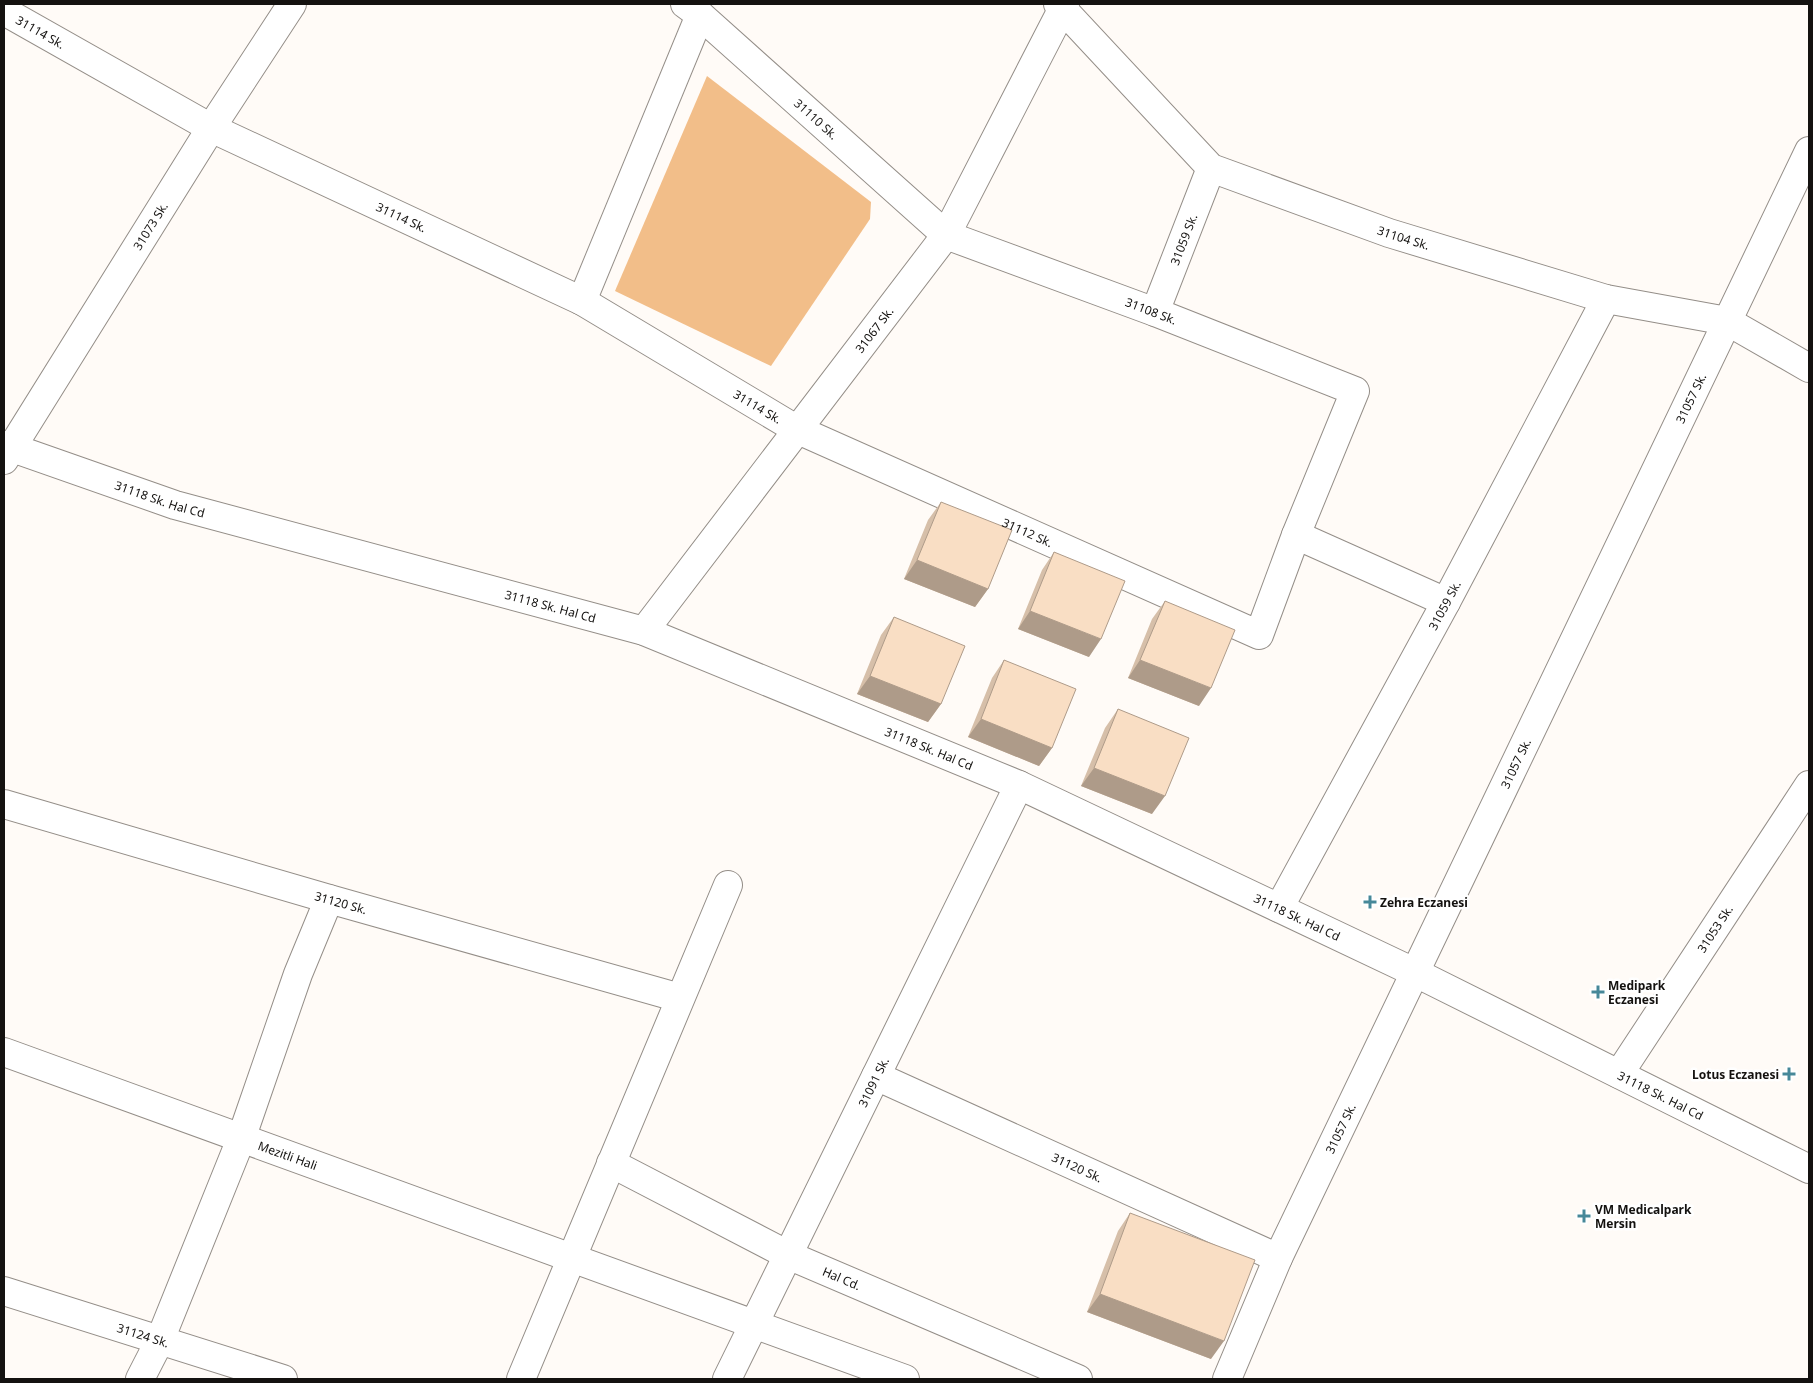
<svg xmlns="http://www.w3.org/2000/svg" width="1813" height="1383" font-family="'Noto Sans',sans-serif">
  <rect width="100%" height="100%" fill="#fffbf7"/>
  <path fill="#f2be89" d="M707,76L871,202L870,219L771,366L615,291Z"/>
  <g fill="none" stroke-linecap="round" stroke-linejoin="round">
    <defs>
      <g id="street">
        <path id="s1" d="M1058,4L1211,168L1389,233L1606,299L1727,321L1809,368"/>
        <path id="s2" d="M4,11L211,128L582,301L796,429L1259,635L1296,535L1355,391L1155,312L946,235L700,15L685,4"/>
        <path d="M582,301L700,15"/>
        <path id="s3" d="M1155,312L1211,168"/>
        <path id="s4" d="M4,445L175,505L644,631L1019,785L1416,973L1809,1169"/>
        <path id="s5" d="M4,460L211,128L292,4"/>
        <path d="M1296,535L1446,602"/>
        <path id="s6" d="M644,631L946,235L1065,4"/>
        <path id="s7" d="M4,804L329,899L680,998"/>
        <path id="s8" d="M1279,908L1446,602L1606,299"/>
        <path id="s9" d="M4,1052L905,1379"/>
        <path id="s10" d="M1619,1074L1809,785"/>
        <path id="s11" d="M876,1076L1278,1258"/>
        <path id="s12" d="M611,1163L788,1255L1078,1379"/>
        <path id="s13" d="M4,1291L283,1379"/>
        <path d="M140,1379L160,1340L241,1139L298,974L329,899"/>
        <path d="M521,1379L728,885"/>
        <path id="s14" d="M727,1379L1019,785"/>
        <path id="s15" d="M1227,1379L1278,1258L1809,151"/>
      </g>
    </defs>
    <use href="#street" stroke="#948e88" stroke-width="30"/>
    <use href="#street" stroke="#fff" stroke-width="28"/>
  </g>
  <path fill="#d6bfa9" d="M941,502L988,589L975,607L904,579L928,520Z
    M1054,552L1089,657L1018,629L1042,570Z
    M1165,601L1199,706L1128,678L1152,619Z
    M894,617L941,704L928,722L857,694L881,635Z
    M1004,660L1052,748L1039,766L968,737L992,678Z
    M1118,709L1152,814L1081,786L1105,728Z
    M1130,1213L1211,1359L1087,1312L1118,1231Z"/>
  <path fill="#ae9b89" d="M917,560L988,589L975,607L904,579Z
    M1030,611L1101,639L1089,657L1018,629Z
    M1140,660L1211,688L1199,706L1128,678Z
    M870,676L941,704L928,722L857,694Z
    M981,719L1052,748L1039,766L968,737Z
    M1094,768L1165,796L1152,814L1081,786Z
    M1100,1294L1224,1341L1211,1359L1087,1312Z"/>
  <path fill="#f9dec4" stroke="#ae9b89" d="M941,502L1012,530L988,589L917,560Z
    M1054,552L1125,581L1101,639L1030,611Z
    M1165,601L1235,630L1211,688L1140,660Z
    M894,617L965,646L941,704L870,676Z
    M1004,660L1076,689L1052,748L981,719Z
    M1118,709L1189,738L1165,796L1094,768Z
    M1130,1213L1255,1260L1224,1341L1100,1294Z"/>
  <g fill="#468899" stroke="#fff" stroke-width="2">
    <path d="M1367.5 894.5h5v5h5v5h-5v5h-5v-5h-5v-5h5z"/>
    <path d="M1595.5 984.5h5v5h5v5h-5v5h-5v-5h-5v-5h5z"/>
    <path d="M1786.5 1066.5h5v5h5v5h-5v5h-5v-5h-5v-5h5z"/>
    <path d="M1581.5 1208.5h5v5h5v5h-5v5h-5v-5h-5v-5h5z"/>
  </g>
  <g text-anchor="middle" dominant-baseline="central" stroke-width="5" stroke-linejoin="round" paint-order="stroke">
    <g font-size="12" fill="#141210" stroke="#fff">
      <text stroke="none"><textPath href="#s2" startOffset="42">31114 Sk.</textPath></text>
      <text transform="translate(816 119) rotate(42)">31110 Sk.</text>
      <text stroke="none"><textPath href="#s2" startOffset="448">31114 Sk.</textPath></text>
      <text stroke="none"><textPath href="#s5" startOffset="276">31073 Sk.</textPath></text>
      <text stroke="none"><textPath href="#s1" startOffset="429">31104 Sk.</textPath></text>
      <text stroke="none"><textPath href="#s3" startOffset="78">31059 Sk.</textPath></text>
      <text transform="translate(1151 311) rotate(21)">31108 Sk.</text>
      <text stroke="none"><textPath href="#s6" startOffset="379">31067 Sk.</textPath></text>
      <text stroke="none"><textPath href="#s15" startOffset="1085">31057 Sk.</textPath></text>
      <text stroke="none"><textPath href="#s2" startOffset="852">31114 Sk.</textPath></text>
      <text stroke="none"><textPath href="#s4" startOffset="165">31118 Sk. Hal Cd</textPath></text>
      <text stroke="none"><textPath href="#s2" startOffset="1150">31112 Sk.</textPath></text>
      <text stroke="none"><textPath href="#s4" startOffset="570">31118 Sk. Hal Cd</textPath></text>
      <text stroke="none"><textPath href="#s8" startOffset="345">31059 Sk.</textPath></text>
      <text stroke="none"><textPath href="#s4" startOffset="975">31118 Sk. Hal Cd</textPath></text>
      <text stroke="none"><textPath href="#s15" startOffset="680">31057 Sk.</textPath></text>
      <text stroke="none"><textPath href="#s7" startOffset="351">31120 Sk.</textPath></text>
      <text stroke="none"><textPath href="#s4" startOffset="1380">31118 Sk. Hal Cd</textPath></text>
      <text stroke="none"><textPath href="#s10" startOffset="174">31053 Sk.</textPath></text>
      <text stroke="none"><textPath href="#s14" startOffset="331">31091 Sk.</textPath></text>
      <text stroke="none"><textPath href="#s4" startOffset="1785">31118 Sk. Hal Cd</textPath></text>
      <text stroke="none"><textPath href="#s15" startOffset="275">31057 Sk.</textPath></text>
      <text stroke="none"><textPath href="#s9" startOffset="302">Mezitli Hali</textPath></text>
      <text stroke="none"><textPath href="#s11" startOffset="221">31120 Sk.</textPath></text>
      <text stroke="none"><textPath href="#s12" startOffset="258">Hal Cd.</textPath></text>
      <text stroke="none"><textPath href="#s13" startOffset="146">31124 Sk.</textPath></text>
    </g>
    <g font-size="12" font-weight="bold" fill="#141210" stroke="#fff" text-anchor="start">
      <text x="1380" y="902">Zehra Eczanesi</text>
      <text x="1608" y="985">Medipark<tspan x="1608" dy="14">Eczanesi</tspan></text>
      <text x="1779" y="1074" text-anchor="end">Lotus Eczanesi</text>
      <text x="1595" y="1209">VM Medicalpark<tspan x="1595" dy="14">Mersin</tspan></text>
    </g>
  </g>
  <rect width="1813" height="1383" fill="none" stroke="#141210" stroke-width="10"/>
</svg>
